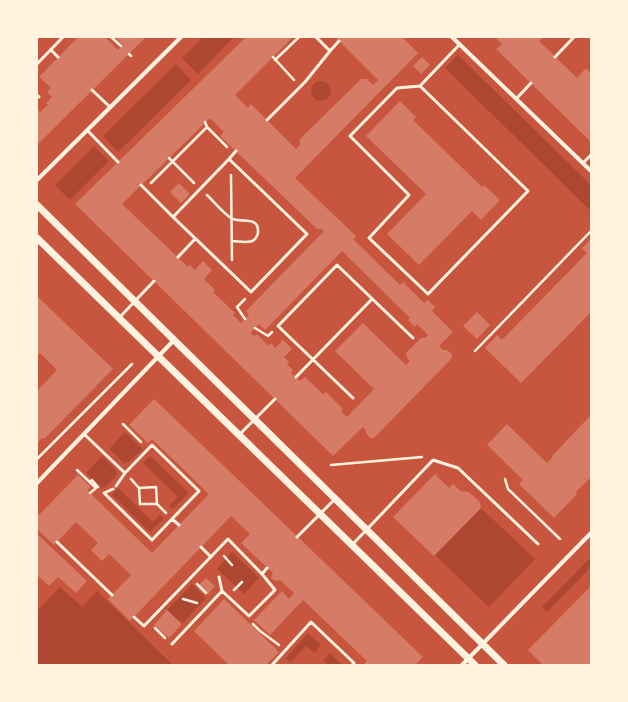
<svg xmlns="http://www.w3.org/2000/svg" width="628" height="702" font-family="Georgia,serif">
  <rect width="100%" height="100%" fill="#c8553d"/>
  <path fill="#ae4732" d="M203,37H234L198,74L182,58Z
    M458,55L591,185V211L445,68Z
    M176,64L191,80L118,152L103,136Z
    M311 91a10 10 0 1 1 20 0a10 10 0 1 1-20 0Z
    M94,146L109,161L70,200L55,185Z
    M125,432L143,449L130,461L124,463L109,449Z
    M102,456L116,470L117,475L103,489L86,473Z
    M150,456L189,493L173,509L169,506L178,497L143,463Z
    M118,488L153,522L160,515L164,518L150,532L112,495Z
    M481,508L535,559L489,607L435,555Z
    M232,552L259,578L244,594L217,569Z
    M591,557V567L547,612L542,607Z
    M192,584L206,598L182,624L167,610Z
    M60,587L82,607L97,591L173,665H37V611Z
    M308,633L321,645L314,653L306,646L290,663L286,658Z
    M330,653L342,665H328L323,661Z"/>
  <path fill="#d67c66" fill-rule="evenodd" d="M78,37H105L118,50L123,45L115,37H146L37,145V109L40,112L48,105L46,103L52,97L47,92L51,88L39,77Z
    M246,37H293L235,95L248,108L251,104L296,149L300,145V139L361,79H367L373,85L378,80L335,37H402L418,53L295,178L356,236L353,239L400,285L403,282L424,303L428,300L435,307L432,311L453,332L439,346L443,350H447L452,354V358L374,438H370L366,433L365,429L363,427L333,456L75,204ZM210,118L224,132L220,136L317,229H321L324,231L246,311L249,315L241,323L233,315L235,313L213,292L215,290L204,279L212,270L203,261L195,270L190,265L188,267L122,204ZM342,251L410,318L408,320L415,327L417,324L428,335L425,338H421L406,353L407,358L410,361L406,365L363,323L335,351L374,389L347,417L341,411L343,409L326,392L323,394L305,377L300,381L291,373L293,370L287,364L289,362L284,357L292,349L283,340L275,348L271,343L268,346L257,334L255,336L250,333L259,324L265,330Z
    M495,37H543L539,41L577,78L586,68L591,73V142L496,49L502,44Z
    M422,57L430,65L421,74L413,66Z
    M400,101L416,117L413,120L482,187L484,185L500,200L481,220L472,211L419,265L387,234L426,194L366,136Z
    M179,183L190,194L181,203L170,192Z
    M591,239V312L521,383L485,348L497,335L502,340L587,253L582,248Z
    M37,296L113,369L44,439L42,438L37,443V391L57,370L40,353L37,356Z
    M477,312L490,325L477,339L463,326Z
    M154,399L423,657L415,665H363L367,661L303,600L270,635L254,620L282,591L289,599L294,593L280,580L275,581L271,578L273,573L241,543L250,534L231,516L130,621L108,599L131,575L109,554L102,561L91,550L98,543L76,522L54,545L37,529V517L78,475L91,487L87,490L90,493L152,553L209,494L152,439L148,443L129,425Z
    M591,415V477L576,492L577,494L554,518L519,484L523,480L487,445L507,424L547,463L553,457L552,456Z
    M435,474L449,488L453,484L462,492L463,491L469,492L480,502L481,508L434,556L393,517Z
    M37,534L87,581L76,593L58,577L49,586L37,575Z
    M206,578L215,586L208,594L199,585Z
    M591,586V665H543L528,650Z
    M224,599L279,652L266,665H229L194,631Z
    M167,610L182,624L169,638L154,625Z"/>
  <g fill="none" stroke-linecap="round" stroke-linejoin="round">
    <path stroke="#fff3e0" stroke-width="2.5" d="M111,37L121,46
      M129,54L131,56
      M273,57L294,80
      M275,60L299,37
      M205,122L207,127L227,147
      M169,158L194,183
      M231,175L232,260
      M151,183L207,127
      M207,195C214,202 223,213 231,218C240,224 259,215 258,232C258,236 256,238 254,240C249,244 238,241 232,241
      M245,299L237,307L245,319
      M255,328L268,336L272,332
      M475,351L591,231
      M123,424L141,442
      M37,459L132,364
      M331,465L422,457
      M77,470L96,488L90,493
      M131,479L139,488
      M505,479L508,489L560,539
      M90,482L92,480L98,487
      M157,504H140L139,488L156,487L157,504L166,513
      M224,556L232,565
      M197,584L206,593
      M234,590L242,582
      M183,599L197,603
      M253,624L260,631L279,645
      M155,628L165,638"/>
    <path stroke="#fff3e0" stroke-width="3" d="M316,37L330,51
      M51,50L58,57
      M555,57L574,37
      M37,64L63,37
      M420,86L397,88L350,136L409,195L369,238L428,294L528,191L420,86L460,44
      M92,90L110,107
      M37,95L39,97
      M516,99L531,83
      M267,120L305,82L330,51L339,41
      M87,130L118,162
      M229,159L307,234L251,292L173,217Z
      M229,159L236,151
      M583,163L591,155
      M141,185L173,217
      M178,257L195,239
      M119,318L154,281
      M296,377L372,299
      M353,398L278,326L337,265L413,338
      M84,434L125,473L152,445L199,491L172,519
      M239,435L275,399
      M116,486L125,473
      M113,489L104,493L152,540L172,519L179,525
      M297,537L335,499
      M57,542L112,595
      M352,545L433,460L458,468L538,544
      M201,547L211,557
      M262,574L267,568
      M134,617L144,626L228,539L262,574L275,590L249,616L222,591L219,577
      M172,644L222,591
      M272,665L311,622L354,663L352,665"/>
    <path stroke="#fff3e0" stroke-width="4" d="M452,37L591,171
      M37,180L181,37
      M37,483L174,340
      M462,665L591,533"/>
    <path stroke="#fff3e0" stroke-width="7" d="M37,205L504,665
      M37,238L475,665"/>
  </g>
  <rect width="628" height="702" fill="none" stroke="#fff3e0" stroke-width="76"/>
</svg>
